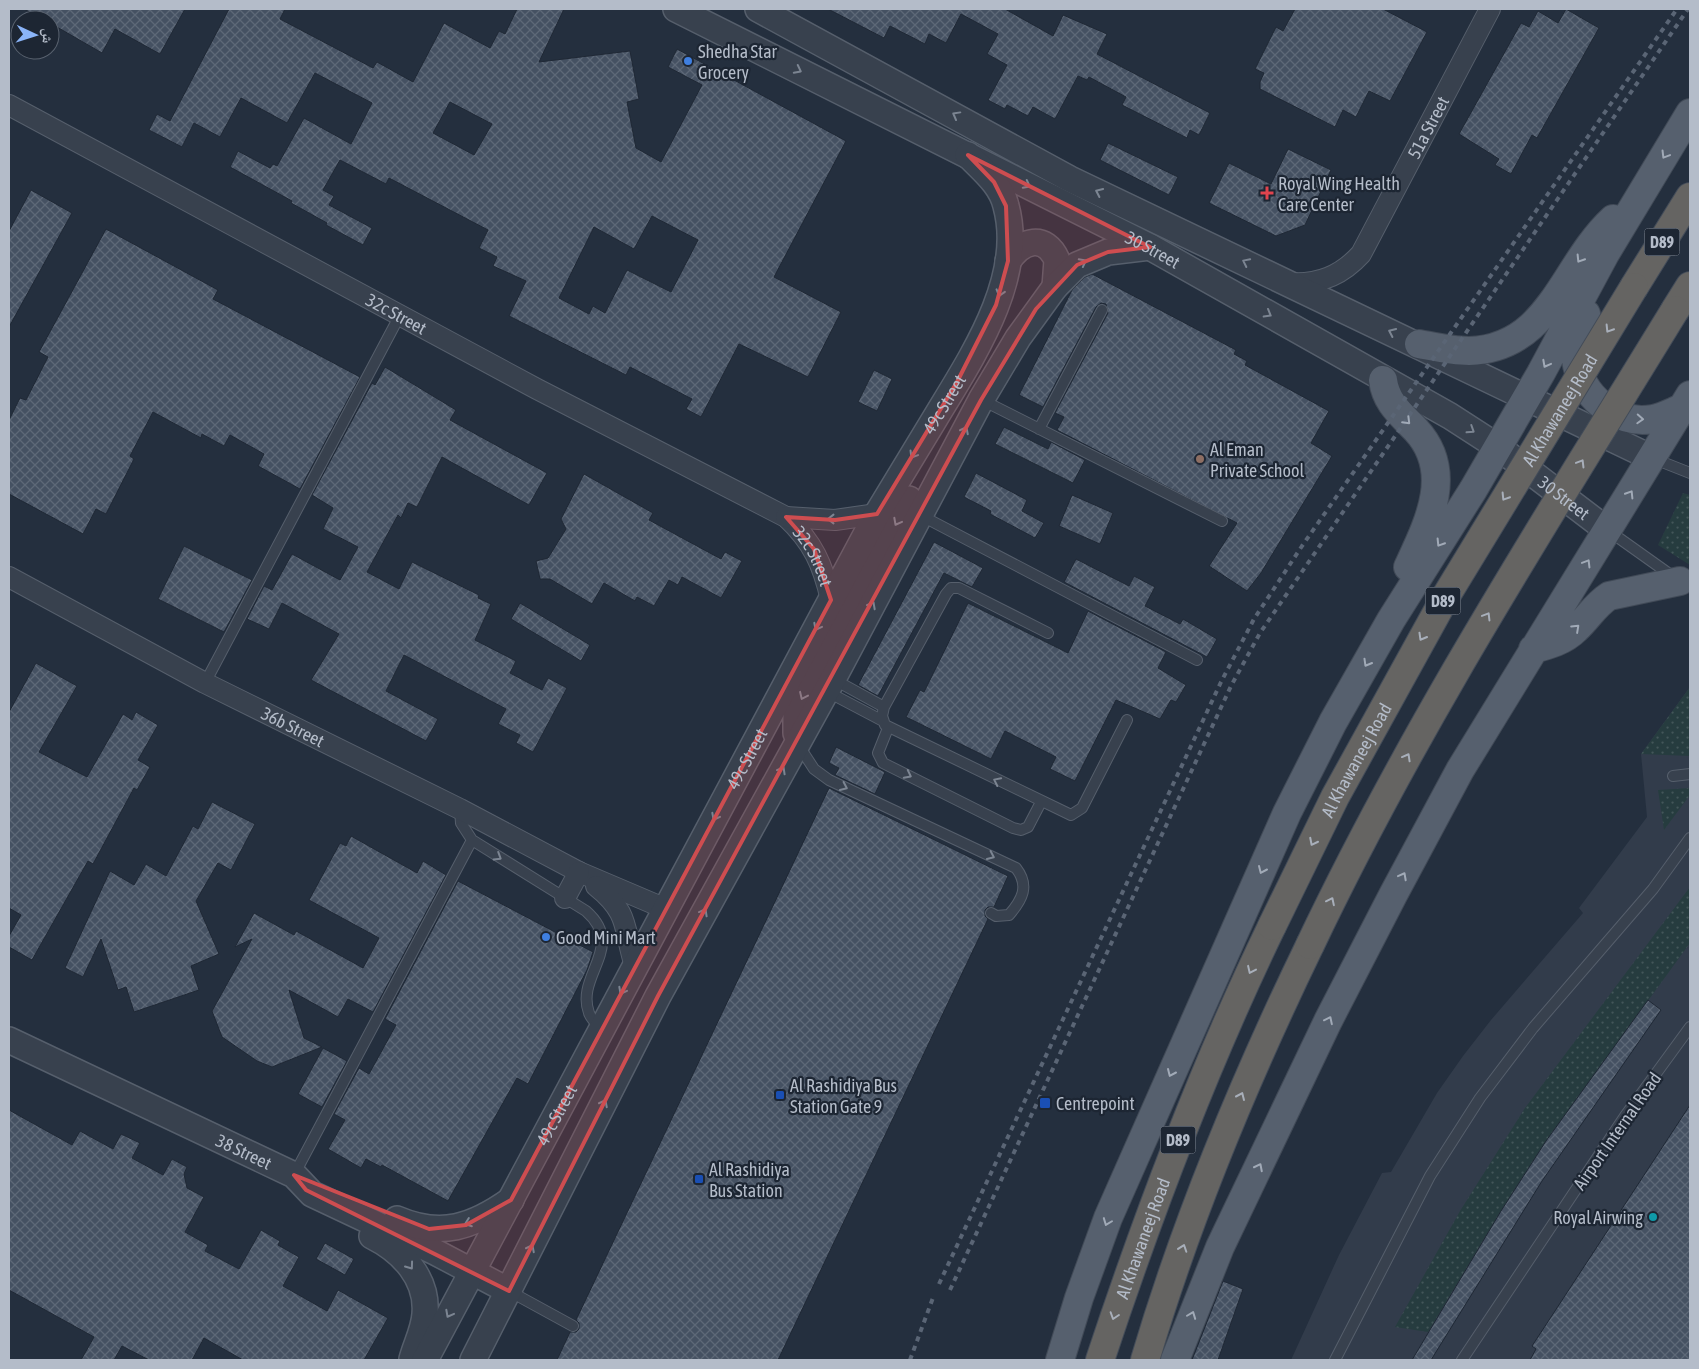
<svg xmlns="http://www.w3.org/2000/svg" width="1699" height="1369" font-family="'Asap Condensed','Noto Naskh Arabic',sans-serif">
  <defs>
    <pattern id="green-dots" width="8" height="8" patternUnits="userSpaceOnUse" patternTransform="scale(1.25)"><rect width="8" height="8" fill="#263c3f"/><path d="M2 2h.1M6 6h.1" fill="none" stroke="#435659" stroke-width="1.8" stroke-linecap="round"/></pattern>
    <pattern id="building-cross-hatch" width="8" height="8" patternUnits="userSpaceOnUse" patternTransform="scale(1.25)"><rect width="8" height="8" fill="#455162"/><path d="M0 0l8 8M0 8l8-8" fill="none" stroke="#5d6877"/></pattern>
  </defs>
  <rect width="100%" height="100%" fill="#242f3e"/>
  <path fill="#323c4b" d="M1690,687V1360H1291L1339,1255L1382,1173L1391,1172L1437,1093L1463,1056L1491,1020L1583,913L1579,908L1647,817L1641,754Z"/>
  <path fill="url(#green-dots)" d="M1683,493L1690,495V565L1658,545Z
    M1690,687L1689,756L1641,754Z
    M1690,788V795L1664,830L1658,790Z
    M1690,887V943L1546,1141L1501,1211L1428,1332L1395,1327L1460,1211L1525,1108Z"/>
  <path fill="url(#building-cross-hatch)" stroke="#1f2835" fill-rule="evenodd" d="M24,9H185L160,54L115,29L102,53L50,23V20H44Z
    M229,9H285L280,19L373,68L377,62L413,82L444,23L490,48L499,31L505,34L517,9H564L539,62L630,51L639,99L627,102L636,148L661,162L702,85L668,67L677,49L846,141L774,277L841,312L808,377L739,344L701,417L686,409L692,399L630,367L626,375L509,316L526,281L493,266L497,257L479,248L488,230L389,178L386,184L340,160L323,190L334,196L329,205L372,228L363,245L326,225L327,223L291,203L292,201L230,167L238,151L270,168L273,164L277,166L304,118L351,144L372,103L315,73L287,123L241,98L220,137L194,123L182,147L149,130L157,114L170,121ZM450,102L492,124L474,155L433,133ZM652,216L698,240L671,292L627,270L605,313L593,306L589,314L559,298L594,227L634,249Z
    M828,9H1005L1053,36L1063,15L1107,34L1097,54L1210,113L1199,135L1190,130L1187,138L1122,105L1126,97L1089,77L1087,80L1078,76L1055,119L1033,107L1028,116L1007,105L1005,109L988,100L1007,65L987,54L998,34L961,14L946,43L929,34L925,44L890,26L884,38Z
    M1295,9H1383L1427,32L1390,101L1369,91L1356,117L1343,110L1335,127L1260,89V82L1264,73L1255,69L1276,27L1283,31Z
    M1566,9L1599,28L1537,138L1532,135L1511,174L1495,165L1499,159L1459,134L1521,23L1529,27L1538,11L1558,23Z
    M1108,143L1178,177L1169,195L1100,160Z
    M1288,149L1331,170L1305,225L1276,236L1209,203L1229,163L1271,184Z
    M31,190L72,213L9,327V231Z
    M106,229L218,290L213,299L360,377L300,489L258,466L264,454L230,435L224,446L202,434L201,438L153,412L130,456L134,459L106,514L96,509L83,534L9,494V420L20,398L26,400L48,357L39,352Z
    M1092,274L1236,350L1234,354L1247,361L1245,365L1329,411L1311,443L1332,456L1261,573L1247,591L1209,566L1237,523L1057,430L1064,417L1055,413L1108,313L1106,304L1101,303L1096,307L1043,407L1019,395L1072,290L1085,277Z
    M385,367L456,410L450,420L547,473L529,505L442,457L417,507L408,503L401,518L398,515L367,572L399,589L412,562L479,595L478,598L491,604L475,640L516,661L510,673L542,690L548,678L567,688L533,752L516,743L520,735L498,724L506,709L404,655L386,691L438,719L426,741L311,680L339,634L282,603L269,629L247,619L264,586L272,590L292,554L340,580L358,547L323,529L333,508L312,495L372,383L375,385Z
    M874,370L892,379L877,411L858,402Z
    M1004,427L1048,449L1051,442L1085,460L1073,483L995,444Z
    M976,473L1027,500L1022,511L1044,523L1035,538L990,514L991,511L964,497Z
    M584,474L653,513L649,520L721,559L725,552L742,561L721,598L682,577L678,585L669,580L654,606L637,597L635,601L604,583L592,604L550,579H540L536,561L548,558L566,529L561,519Z
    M1072,495L1113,513L1100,544L1059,526Z
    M934,542L983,568L972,587L944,573L878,696L858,685Z
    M184,546L252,580L224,632L158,599Z
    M1076,559L1129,586L1134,576L1155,587L1145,606L1180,624L1183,619L1217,639L1207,657L1064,582Z
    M520,603L590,645L581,661L511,619Z
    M968,603L1068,653L1088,611L1166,652L1158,668L1186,685L1176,702L1171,700L1160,719L1116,700L1075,781L1050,769L1056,757L1005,731L991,759L906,717L920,690L924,692Z
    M36,663L77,686L39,752L87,777L123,714L132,720L136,712L158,725L138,760L150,767L137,790L134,788L93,864L88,861L32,960L9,947V936L21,915L9,908V712Z
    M836,747L885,772L875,794L835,775L839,768L829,763Z
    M829,788L1008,876L994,907H988L985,910V916L988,919L778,1360H557L570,1332H576L579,1329V1323L576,1320Z
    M212,802L255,824L231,870L218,863L196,901L219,954L191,966L199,990L134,1012L126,987L118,990L101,939L83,977L65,968L110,871L134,885L146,864L166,876L193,826L198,829Z
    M351,836L417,873L423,861L446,875L373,1012L348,999L338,1017L289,990L304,1038L322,1047L272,1067L257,1061L222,1037L212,1011L252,939L235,947L254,913L294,935L296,931L363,968L379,938L309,900L340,843L346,846Z
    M458,881L593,952L587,970L528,1084L517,1078L448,1201L382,1165L381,1167L366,1159L361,1168L328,1149L345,1120L334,1114L359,1068L369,1074L396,1025L385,1019Z
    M1648,1000L1661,1010L1542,1181L1431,1360H1412L1501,1211L1546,1141Z
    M323,1048L347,1061L322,1107L298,1094Z
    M1690,1105V1360H1530L1536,1349L1532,1346Z
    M9,1110L72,1145L80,1131L113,1149L121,1134L140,1143L132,1158L163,1175L172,1159L187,1167L184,1174L187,1188L204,1197L185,1232L208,1245L205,1251L239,1269L261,1230L280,1241L278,1245L299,1257L283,1286L327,1311L338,1290L388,1318L364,1360H243L204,1338L192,1360H149L122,1346L114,1360H81L94,1337L9,1290Z
    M325,1243L354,1259L345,1275L316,1259Z
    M1223,1281L1243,1289L1218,1360H1192Z"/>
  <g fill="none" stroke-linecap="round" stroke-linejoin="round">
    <defs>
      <path id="service" d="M982,400L1222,521
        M1039,429L1102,310
        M1652,458L1690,473
        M920,515L1197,660
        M1609,531L1675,578
        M1048,633L959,588H951L946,594L884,707L882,716L885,725L1071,815L1082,808L1127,720
        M833,679L884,707
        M205,683L400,315
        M826,691L883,721
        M888,728L878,753L883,763L1013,828L1021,830L1028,827L1041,802
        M799,746L814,769L829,780L1016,868C1030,886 1022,900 1009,915L996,916L991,913
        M1673,776L1690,774
        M460,809L461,823L472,840L586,911C627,947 575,975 589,1013C591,1019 597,1024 601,1029
        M294,1175L472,840
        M509,1291L573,1326
        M1335,1360L1430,1176L1480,1098L1533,1028L1653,889L1690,838
        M1462,1360L1625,1116L1690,1027"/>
      <g id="minor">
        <path id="s1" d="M9,105L537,389L786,517C813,542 823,565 831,600"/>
        <path id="s2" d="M1289,283C1318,285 1341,276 1361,254L1490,9"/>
        <path d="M786,517L835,520L877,514"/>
        <path id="s3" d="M9,577L205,683L460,809L579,872L666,909"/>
        <path d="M596,886C631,914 623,929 635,966"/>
        <path d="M565,898L579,872"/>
      </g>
      <g id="tertiary">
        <path id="s4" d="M676,9L1150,247L1450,416L1498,447L1607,530"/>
        <path d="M758,9L1070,179L1652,458"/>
        <path d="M1008,261C1022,240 1045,233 1057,260L1055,287"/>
        <path d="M796,733V716L805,692L909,499"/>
        <path id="s5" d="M9,1040L294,1175L312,1194L435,1252L509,1291"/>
        <path d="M397,1219C441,1238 473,1227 511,1200"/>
        <path d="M372,1236C402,1251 428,1278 425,1314C424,1330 416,1344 412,1359"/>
        <path id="s6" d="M425,1360L877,514C896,483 915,451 934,420C970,360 1026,279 1006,206C1001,184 982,170 968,155"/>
        <path d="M473,1360L658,996L833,679L981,400L1018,338L1055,287L1077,265L1108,252L1150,247"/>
      </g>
      <path id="primary" d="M1586,314C1579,328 1574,343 1576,359C1580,395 1616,426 1653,419C1663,417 1672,412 1682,408
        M1419,344C1435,347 1452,351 1469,351C1551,348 1562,266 1613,219
        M1383,380C1386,403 1401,414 1416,430C1455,472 1428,524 1408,567
        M1533,649C1549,645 1564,641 1576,629C1588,618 1595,605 1609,596L1680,581
        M1060,1360L1079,1298L1108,1218L1287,813L1333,722L1391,620L1473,490L1541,373L1605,254L1690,113
        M1175,1360L1220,1247L1328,1021L1393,895L1460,770L1690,395"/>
      <g id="trunk">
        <path d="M1634,287L1690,197"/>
        <path d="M1675,310L1690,286"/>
        <path id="s7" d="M1100,1360C1149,1212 1204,1066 1272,926"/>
        <path d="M1145,1360C1187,1218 1245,1079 1310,945"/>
      </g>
    </defs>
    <use href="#service" stroke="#565f6c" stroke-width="12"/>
    <use href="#minor" stroke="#565f6c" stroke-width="22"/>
    <use href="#tertiary" stroke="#565f6c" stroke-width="28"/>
    <use href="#primary" stroke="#414a57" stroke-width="30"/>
    <use href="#trunk" stroke="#434c59" stroke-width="30"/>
    <use href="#service" stroke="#38414e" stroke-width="10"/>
    <use href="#minor" stroke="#38414e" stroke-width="20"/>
    <use href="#tertiary" stroke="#38414e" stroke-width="25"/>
    <use href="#primary" stroke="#56606e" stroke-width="28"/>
    <use href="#trunk" stroke="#656462" stroke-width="28"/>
    <path stroke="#5a6575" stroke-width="4" stroke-dasharray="5 5" stroke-linecap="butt" d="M939,1284L1221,682L1254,619L1302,546L1677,9
      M950,1290L1231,686L1260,633L1688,9
      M910,1360L934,1295"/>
    <defs>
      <g id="trunk-bridge">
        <path id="s8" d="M1272,926L1335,797L1446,596L1634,287"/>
        <path d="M1310,945C1415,724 1547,519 1675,310"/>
      </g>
    </defs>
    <use href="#trunk-bridge" stroke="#434c59" stroke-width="30" stroke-linecap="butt"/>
    <use href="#trunk-bridge" stroke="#656462" stroke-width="28"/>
  </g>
  <defs><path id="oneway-chevron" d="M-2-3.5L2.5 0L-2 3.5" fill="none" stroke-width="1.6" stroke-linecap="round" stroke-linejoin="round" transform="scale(1.25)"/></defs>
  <g stroke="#7c8592">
    <use href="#oneway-chevron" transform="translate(798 70) rotate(27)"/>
    <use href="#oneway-chevron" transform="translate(956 115) rotate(-151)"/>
    <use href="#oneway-chevron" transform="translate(1027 185) rotate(27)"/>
    <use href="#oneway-chevron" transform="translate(1099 192) rotate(-155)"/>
    <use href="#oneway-chevron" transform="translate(1083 262) rotate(-28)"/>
    <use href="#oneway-chevron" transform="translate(1246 262) rotate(-154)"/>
    <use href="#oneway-chevron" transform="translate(1000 293) rotate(107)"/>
    <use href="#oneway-chevron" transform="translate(1268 314) rotate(30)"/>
    <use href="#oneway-chevron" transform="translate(1392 332) rotate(-155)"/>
    <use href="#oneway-chevron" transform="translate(965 430) rotate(-63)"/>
    <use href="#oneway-chevron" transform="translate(1471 430) rotate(33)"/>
    <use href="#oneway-chevron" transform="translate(913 455) rotate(121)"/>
    <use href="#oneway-chevron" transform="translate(831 519) rotate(-180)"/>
    <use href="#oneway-chevron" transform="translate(897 522) rotate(118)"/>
    <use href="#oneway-chevron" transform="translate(872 605) rotate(-62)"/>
    <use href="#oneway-chevron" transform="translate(817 627) rotate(118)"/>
    <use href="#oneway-chevron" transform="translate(803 696) rotate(115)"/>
    <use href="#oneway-chevron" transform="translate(782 770) rotate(-61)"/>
    <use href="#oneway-chevron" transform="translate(908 775) rotate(27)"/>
    <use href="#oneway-chevron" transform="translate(997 781) rotate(-154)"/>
    <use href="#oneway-chevron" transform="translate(844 787) rotate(25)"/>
    <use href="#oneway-chevron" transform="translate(715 817) rotate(118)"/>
    <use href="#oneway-chevron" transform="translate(991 856) rotate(25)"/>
    <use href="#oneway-chevron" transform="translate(498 857) rotate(32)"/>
    <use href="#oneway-chevron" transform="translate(704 912) rotate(-61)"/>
    <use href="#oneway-chevron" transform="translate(622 991) rotate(118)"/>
    <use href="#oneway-chevron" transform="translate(604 1103) rotate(-63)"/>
    <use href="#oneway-chevron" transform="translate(468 1223) rotate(160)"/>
    <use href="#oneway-chevron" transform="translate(531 1248) rotate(-63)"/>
    <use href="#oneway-chevron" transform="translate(410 1266) rotate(54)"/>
    <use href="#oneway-chevron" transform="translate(449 1314) rotate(118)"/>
  </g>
  <g stroke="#a1aab7">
    <use href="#oneway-chevron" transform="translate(1665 155) rotate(121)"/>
    <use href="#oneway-chevron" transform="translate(1580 259) rotate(122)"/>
    <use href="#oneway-chevron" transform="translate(1546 364) rotate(118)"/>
    <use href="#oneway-chevron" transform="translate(1640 419) rotate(3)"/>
    <use href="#oneway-chevron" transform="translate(1407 421) rotate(45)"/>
    <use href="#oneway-chevron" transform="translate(1630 494) rotate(-58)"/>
    <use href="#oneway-chevron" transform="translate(1440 543) rotate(122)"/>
    <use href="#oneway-chevron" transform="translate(1587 563) rotate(-59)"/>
    <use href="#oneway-chevron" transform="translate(1576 628) rotate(-43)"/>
    <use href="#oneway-chevron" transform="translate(1367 663) rotate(120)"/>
    <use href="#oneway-chevron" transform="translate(1262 870) rotate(114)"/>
    <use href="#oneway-chevron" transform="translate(1403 876) rotate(-62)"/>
    <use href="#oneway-chevron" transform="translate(1329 1020) rotate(-64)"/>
    <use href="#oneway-chevron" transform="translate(1171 1073) rotate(114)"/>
    <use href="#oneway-chevron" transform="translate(1259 1167) rotate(-63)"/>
    <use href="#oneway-chevron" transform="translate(1107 1222) rotate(111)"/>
    <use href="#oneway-chevron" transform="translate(1192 1315) rotate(-69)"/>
  </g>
  <g stroke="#a8afba">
    <use href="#oneway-chevron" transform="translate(1609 329) rotate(122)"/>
    <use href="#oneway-chevron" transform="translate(1581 463) rotate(-59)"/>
    <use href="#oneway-chevron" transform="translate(1505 497) rotate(122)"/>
    <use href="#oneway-chevron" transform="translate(1487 616) rotate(-59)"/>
    <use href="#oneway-chevron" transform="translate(1422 637) rotate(120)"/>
    <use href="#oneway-chevron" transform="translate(1407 757) rotate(-61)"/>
    <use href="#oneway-chevron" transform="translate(1313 842) rotate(117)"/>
    <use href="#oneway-chevron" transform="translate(1331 901) rotate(-64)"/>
    <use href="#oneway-chevron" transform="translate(1251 970) rotate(115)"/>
    <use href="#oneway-chevron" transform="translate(1241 1096) rotate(-66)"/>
    <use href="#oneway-chevron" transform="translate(1183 1248) rotate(-71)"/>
    <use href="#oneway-chevron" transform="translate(1114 1316) rotate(108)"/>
  </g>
  <path fill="#ce4d50" fill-opacity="0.2" stroke="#ce4d50" stroke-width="4" stroke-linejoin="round" d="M968,155L1150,247L1108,252L1077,265L1036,309L981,400L658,996L509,1291L306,1190L294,1175L429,1229L466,1225L511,1200L831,600L814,549L786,517L835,520L877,514L957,382L996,305L1008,261L1006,206L994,182Z"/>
  <g fill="#3f7fe0" stroke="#1d2633" stroke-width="2">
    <circle cx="688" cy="61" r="5"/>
    <circle cx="546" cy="937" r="5"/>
  </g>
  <path fill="#e0444e" stroke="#1d2633" stroke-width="2" d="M1264.5 185.5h5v5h5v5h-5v5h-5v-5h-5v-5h5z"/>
  <circle fill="#8d6e63" stroke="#1d2633" stroke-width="2" cx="1200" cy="459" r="5"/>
  <g fill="#1a4fb4" stroke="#1d2633" stroke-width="2">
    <rect x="775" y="1090" width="10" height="10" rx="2.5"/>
    <rect x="1039" y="1097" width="12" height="12" rx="2.5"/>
    <rect x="694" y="1174" width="10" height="10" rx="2.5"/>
  </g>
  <circle fill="#0f9aa8" stroke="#1d2633" stroke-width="2" cx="1653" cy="1217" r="5"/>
  <g text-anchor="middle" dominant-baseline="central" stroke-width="4.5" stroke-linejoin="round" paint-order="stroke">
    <g fill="#1d2633" stroke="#878f9c" stroke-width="1">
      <rect x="1644.5" y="228.5" width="35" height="27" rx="4"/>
      <rect x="1425.5" y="587.5" width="35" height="27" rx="4"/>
      <rect x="1160.5" y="1126.5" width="35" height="27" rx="4"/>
    </g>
    <g font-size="16" font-weight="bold" fill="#b4bcc9">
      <text x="1662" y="242">D89</text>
      <text x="1443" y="601">D89</text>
      <text x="1178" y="1140">D89</text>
    </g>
    <g font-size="18" fill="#b4bcc9" stroke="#1d2633" text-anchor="start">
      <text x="698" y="51">Shedha Star<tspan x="698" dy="21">Grocery</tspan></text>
      <text x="1278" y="183">Royal Wing Health<tspan x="1278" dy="21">Care Center</tspan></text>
      <text x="1210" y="449">Al Eman<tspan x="1210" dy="21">Private School</tspan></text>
      <text x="556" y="937">Good Mini Mart</text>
      <text x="790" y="1085">Al Rashidiya Bus<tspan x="790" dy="21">Station Gate 9</tspan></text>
      <text x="1056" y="1103">Centrepoint</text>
      <text x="709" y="1169">Al Rashidiya<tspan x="709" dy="21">Bus Station</tspan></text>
      <text x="1643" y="1217" text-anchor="end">Royal Airwing</text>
    </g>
    <g font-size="18" fill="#b4bcc9" stroke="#1d2633">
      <text stroke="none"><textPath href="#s2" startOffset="224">51a Street</textPath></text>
      <text stroke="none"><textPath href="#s4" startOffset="534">30 Street</textPath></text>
      <text stroke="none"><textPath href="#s1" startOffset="440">32c Street</textPath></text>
      <text stroke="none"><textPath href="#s6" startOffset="1088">49c Street</textPath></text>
      <text stroke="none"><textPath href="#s8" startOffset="591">Al Khawaneej Road</textPath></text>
      <text stroke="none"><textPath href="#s4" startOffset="1015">30 Street</textPath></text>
      <text stroke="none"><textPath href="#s1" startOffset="928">32c Street</textPath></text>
      <text stroke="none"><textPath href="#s3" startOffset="321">36b Street</textPath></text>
      <text stroke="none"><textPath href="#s6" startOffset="682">49c Street</textPath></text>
      <text stroke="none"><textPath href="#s8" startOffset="186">Al Khawaneej Road</textPath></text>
      <text stroke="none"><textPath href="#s6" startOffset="278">49c Street</textPath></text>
      <text transform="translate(1617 1131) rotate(-55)">Airport Internal Road</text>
      <text stroke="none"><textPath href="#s5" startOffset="260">38 Street</textPath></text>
      <text stroke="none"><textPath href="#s7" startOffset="129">Al Khawaneej Road</textPath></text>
    </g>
  </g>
  <rect width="1699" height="1369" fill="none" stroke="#b4bcc9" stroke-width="20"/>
  <g transform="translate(35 35) rotate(94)"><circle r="24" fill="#1d2633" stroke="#59626f"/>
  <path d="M0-4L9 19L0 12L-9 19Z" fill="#8ab4f8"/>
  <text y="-8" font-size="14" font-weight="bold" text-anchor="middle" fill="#b4bcc9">ش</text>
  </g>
</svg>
